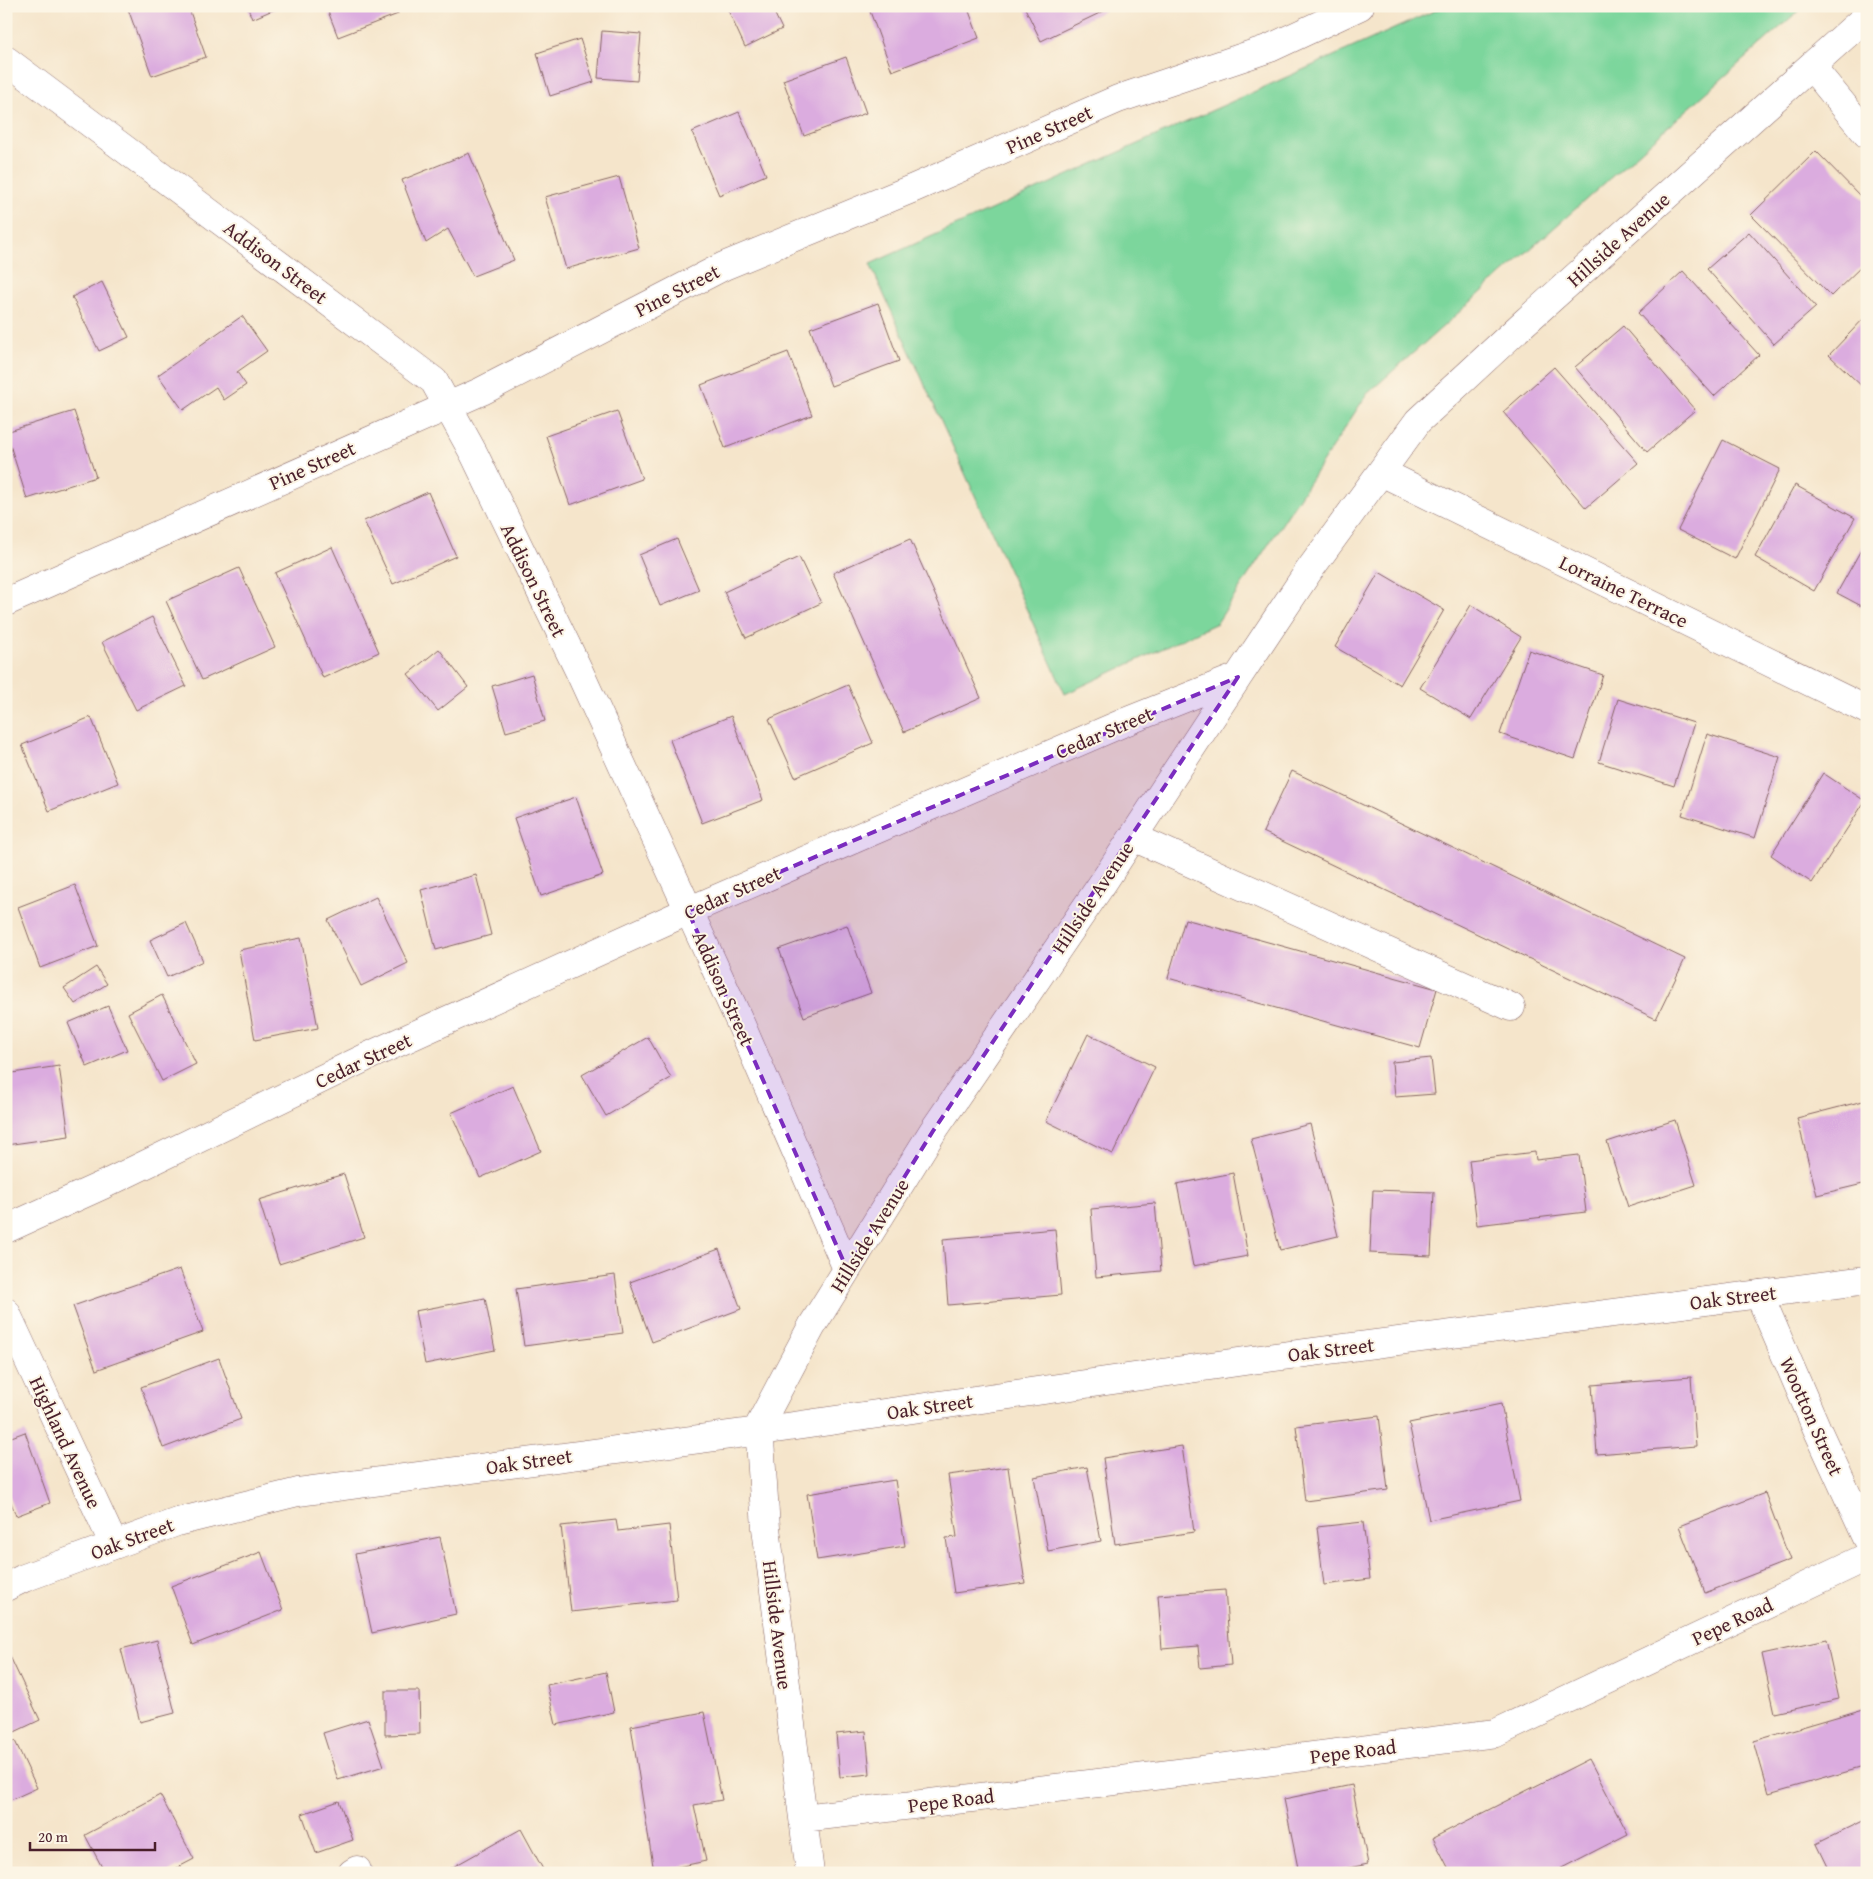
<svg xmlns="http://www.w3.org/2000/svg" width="1873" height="1879" font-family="'Gentium Book Plus',serif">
  <rect width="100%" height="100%" fill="#fcf5e5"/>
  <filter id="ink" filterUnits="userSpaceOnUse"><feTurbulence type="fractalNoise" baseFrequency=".02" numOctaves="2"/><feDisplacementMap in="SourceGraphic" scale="10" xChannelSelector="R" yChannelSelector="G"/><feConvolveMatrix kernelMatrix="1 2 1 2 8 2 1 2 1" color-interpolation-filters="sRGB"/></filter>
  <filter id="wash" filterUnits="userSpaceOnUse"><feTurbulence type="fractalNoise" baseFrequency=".0096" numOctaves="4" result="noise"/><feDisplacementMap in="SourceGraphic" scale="20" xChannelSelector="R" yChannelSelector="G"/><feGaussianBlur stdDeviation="1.12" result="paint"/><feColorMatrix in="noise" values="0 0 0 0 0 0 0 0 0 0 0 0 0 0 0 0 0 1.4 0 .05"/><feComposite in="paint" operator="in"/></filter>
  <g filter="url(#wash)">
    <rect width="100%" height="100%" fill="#f5e5cb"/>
    <path fill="#7bd69c" stroke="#627a64" d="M1445,6H1804L1367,394L1217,623L1065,694L870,264Z"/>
    <g id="blocks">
      <path fill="#dbacdf" d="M127,6H188L206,57L152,76Z
        M247,6H282L252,19Z
        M326,6H395L398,14L338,37Z
        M734,6H771L782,29L745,47L728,10Z
        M868,6H967L979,38L892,71Z
        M1024,6H1106L1108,9L1041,41Z
        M602,31L641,34L637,81L598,78Z
        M580,39L594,82L550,96L537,53Z
        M846,57L866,113L804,136L783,80Z
        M739,112L766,175L719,195L692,132Z
        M1816,151L1867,203V261L1831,296L1751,215Z
        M469,153L514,260L473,276L448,229L426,243L402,180Z
        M619,177L639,248L566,269L545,197Z
        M1749,232L1816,307L1774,344L1707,269Z
        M1683,271L1759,355L1714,396L1638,313Z
        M102,282L129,337L99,351L72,297Z
        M878,303L899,361L831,386L810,328Z
        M1867,315V391L1829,355Z
        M242,316L267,351L237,372L246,385L224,400L216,387L183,410L158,375Z
        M1623,326L1695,410L1647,452L1575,367Z
        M788,352L812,415L725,448L701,385Z
        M1554,367L1638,463L1586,508L1503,412Z
        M74,411L96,477L27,499L6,432Z
        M617,411L642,479L570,505L546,436Z
        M1723,440L1780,469L1735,559L1678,530Z
        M1795,485L1855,518L1814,591L1755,557Z
        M428,492L456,556L393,584L364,521Z
        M677,539L699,590L660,606L639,555Z
        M910,539L981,698L904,732L833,573Z
        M1867,539V609L1837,593Z
        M332,547L379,652L323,678L275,573Z
        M799,557L821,603L746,638L724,592Z
        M239,568L275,647L202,680L166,601Z
        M1379,572L1444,610L1400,685L1335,647Z
        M1471,605L1521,637L1471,719L1420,688Z
        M152,617L186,686L136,710L102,642Z
        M439,649L468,687L438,711L408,674Z
        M1529,650L1603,675L1575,759L1500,734Z
        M532,674L545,721L506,732L492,686Z
        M848,685L873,743L795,777L769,719Z
        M1618,699L1694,723L1674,786L1599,762Z
        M731,716L763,800L702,823L670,740Z
        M91,717L118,783L49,811L22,745Z
        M1707,734L1780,757L1755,838L1682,815Z
        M1292,771L1685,959L1656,1019L1263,832Z
        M1823,773L1865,801L1812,883L1771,855Z
        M576,797L603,875L541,896L514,818Z
        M476,875L491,935L436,950L421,890Z
        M75,885L98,946L40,968L18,907Z
        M376,897L408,963L361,986L328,920Z
        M1185,919L1437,989L1420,1048L1168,978Z
        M186,923L203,961L167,977L150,940Z
        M847,925L871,993L804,1017L779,949Z
        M301,938L318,1028L255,1040L239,950Z
        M96,967L107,984L75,1004L64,988Z
        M162,995L196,1064L162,1081L128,1013Z
        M108,1006L127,1050L87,1067L68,1023Z
        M1088,1034L1155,1067L1113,1154L1046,1121Z
        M648,1037L671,1078L606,1116L582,1075Z
        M1431,1058L1435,1094L1395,1097L1392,1062Z
        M59,1066L69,1136L6,1145V1074Z
        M513,1086L541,1151L480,1178L451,1113Z
        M1867,1100V1183L1817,1195L1797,1118Z
        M1675,1120L1696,1185L1628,1207L1607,1142Z
        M1310,1124L1338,1236L1280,1250L1251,1139Z
        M1535,1152L1536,1160L1579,1155L1586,1212L1477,1225L1469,1160Z
        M1233,1173L1248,1256L1193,1266L1177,1184Z
        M344,1174L364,1237L279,1264L259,1200Z
        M1373,1190L1434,1192L1431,1256L1370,1253Z
        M1155,1203L1161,1271L1096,1277L1091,1209Z
        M1055,1229L1061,1295L948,1305L943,1239Z
        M719,1249L741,1309L652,1342L630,1282Z
        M180,1269L203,1332L96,1370L73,1306Z
        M615,1275L623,1333L524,1346L516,1289Z
        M485,1298L495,1350L425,1364L415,1311Z
        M219,1358L241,1419L163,1448L141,1387Z
        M1691,1377L1696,1446L1597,1454L1592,1385Z
        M1501,1404L1520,1501L1429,1520L1409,1423Z
        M1379,1416L1388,1490L1305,1501L1296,1426Z
        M25,1432L50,1503L16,1516L6,1489V1439Z
        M1182,1446L1194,1532L1115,1544L1103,1458Z
        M1008,1467L1025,1583L954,1593L946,1538L957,1537L948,1475Z
        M1087,1467L1101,1541L1048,1551L1034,1477Z
        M895,1480L905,1546L817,1560L807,1494Z
        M1765,1493L1790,1560L1705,1593L1679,1526Z
        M616,1520L618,1531L669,1525L677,1600L571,1612L561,1526Z
        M1363,1522L1370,1579L1324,1585L1317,1527Z
        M440,1537L456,1614L372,1633L355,1554Z
        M261,1552L283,1610L193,1645L171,1586Z
        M1225,1590L1231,1665L1200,1668L1198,1646L1162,1649L1158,1595Z
        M157,1640L175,1713L140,1722L121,1649Z
        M1826,1640L1839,1699L1775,1713L1762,1654Z
        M6,1648L40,1720L6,1736Z
        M606,1672L614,1712L556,1725L547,1685Z
        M385,1691H419L420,1734L385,1735Z
        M1867,1708V1766L1769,1794L1754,1741Z
        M704,1712L722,1800L694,1805L706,1861L654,1872L631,1726Z
        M368,1719L384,1766L338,1780L323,1733Z
        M866,1731L870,1774L840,1777L836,1734Z
        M15,1741L37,1788L6,1802V1745Z
        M1589,1759L1628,1834L1552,1873H1451L1433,1838Z
        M1352,1785L1368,1864L1325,1873H1299L1284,1799Z
        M160,1795L194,1859L167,1873H105L85,1835Z
        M339,1801L353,1840L316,1853L302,1814Z
        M1867,1819V1873H1830L1816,1844Z
        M521,1829L545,1873H453L451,1868Z
        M936,1867L937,1873H897V1872Z"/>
    </g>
  </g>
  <g filter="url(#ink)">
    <use href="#blocks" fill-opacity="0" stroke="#866463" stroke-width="1"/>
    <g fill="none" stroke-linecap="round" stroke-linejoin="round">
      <defs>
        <path id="minor" d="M6,60L434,381L474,454L579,671L739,1020L847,1269
          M1811,66L1867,134
          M1381,472L1867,710
          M6,602L482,391L724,266L914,188L1118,99L1270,48L1360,6
          M1133,837L1511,1007
          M6,1229L103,1185L375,1053L688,911L1125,722L1238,677L1308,572L1418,421L1524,323L1867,16
          M1759,1294L1817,1429L1867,1538
          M6,1312L114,1545
          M6,1587L24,1578L177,1522L298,1492L760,1431L1252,1360L1867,1280
          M803,1818L1098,1783L1496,1733L1867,1557
          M352,1873L357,1870
          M810,1873L766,1528L759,1426L812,1326L933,1131L1104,881L1238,677"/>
      </defs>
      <use href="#minor" stroke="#866463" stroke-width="29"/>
      <use href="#minor" stroke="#fff" stroke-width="28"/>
    </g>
  </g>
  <path fill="#7b2cbf" fill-opacity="0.2" stroke="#7b2cbf" stroke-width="4" stroke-dasharray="10 6" stroke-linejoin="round" d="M1238,677L933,1131L847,1269L688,911Z"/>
  <g text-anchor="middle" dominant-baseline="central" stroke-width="4" stroke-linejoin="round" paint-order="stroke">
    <g font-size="20" fill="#4a1f2b" stroke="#fcf5e5">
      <text transform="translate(1049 129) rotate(-24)">Pine Street</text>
      <text transform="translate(1618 239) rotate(-42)">Hillside Avenue</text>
      <text transform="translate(276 262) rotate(37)">Addison Street</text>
      <text transform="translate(677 290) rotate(-27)">Pine Street</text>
      <text transform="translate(312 465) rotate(-24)">Pine Street</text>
      <text transform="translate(534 580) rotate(64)">Addison Street</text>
      <text transform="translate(1624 591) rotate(26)">Lorraine Terrace</text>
      <text transform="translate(1104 732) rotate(-23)">Cedar Street</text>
      <text transform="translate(732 892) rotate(-24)">Cedar Street</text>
      <text transform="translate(1092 897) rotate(-56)">Hillside Avenue</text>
      <text transform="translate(724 988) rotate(66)">Addison Street</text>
      <text transform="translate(363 1060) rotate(-25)">Cedar Street</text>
      <text transform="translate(869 1235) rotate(-58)">Hillside Avenue</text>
      <text transform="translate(1733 1297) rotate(-7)">Oak Street</text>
      <text transform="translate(1331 1349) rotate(-7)">Oak Street</text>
      <text transform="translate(930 1406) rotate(-8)">Oak Street</text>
      <text transform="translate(1812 1416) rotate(66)">Wootton Street</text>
      <text transform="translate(66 1442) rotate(65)">Highland Avenue</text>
      <text transform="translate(529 1461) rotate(-8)">Oak Street</text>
      <text transform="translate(132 1538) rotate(-20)">Oak Street</text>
      <text transform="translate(1732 1621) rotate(-25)">Pepe Road</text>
      <text transform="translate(778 1625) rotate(83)">Hillside Avenue</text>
      <text transform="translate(1353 1751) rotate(-7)">Pepe Road</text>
      <text transform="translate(951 1800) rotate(-7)">Pepe Road</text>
    </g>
  </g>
  <rect width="1873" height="1879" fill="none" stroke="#fcf5e5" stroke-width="25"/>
  <path d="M30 1842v8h125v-8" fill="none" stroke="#4a1f2b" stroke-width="2.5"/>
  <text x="38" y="1842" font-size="15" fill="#4a1f2b" stroke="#fcf5e5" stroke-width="4" paint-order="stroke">20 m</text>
</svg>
